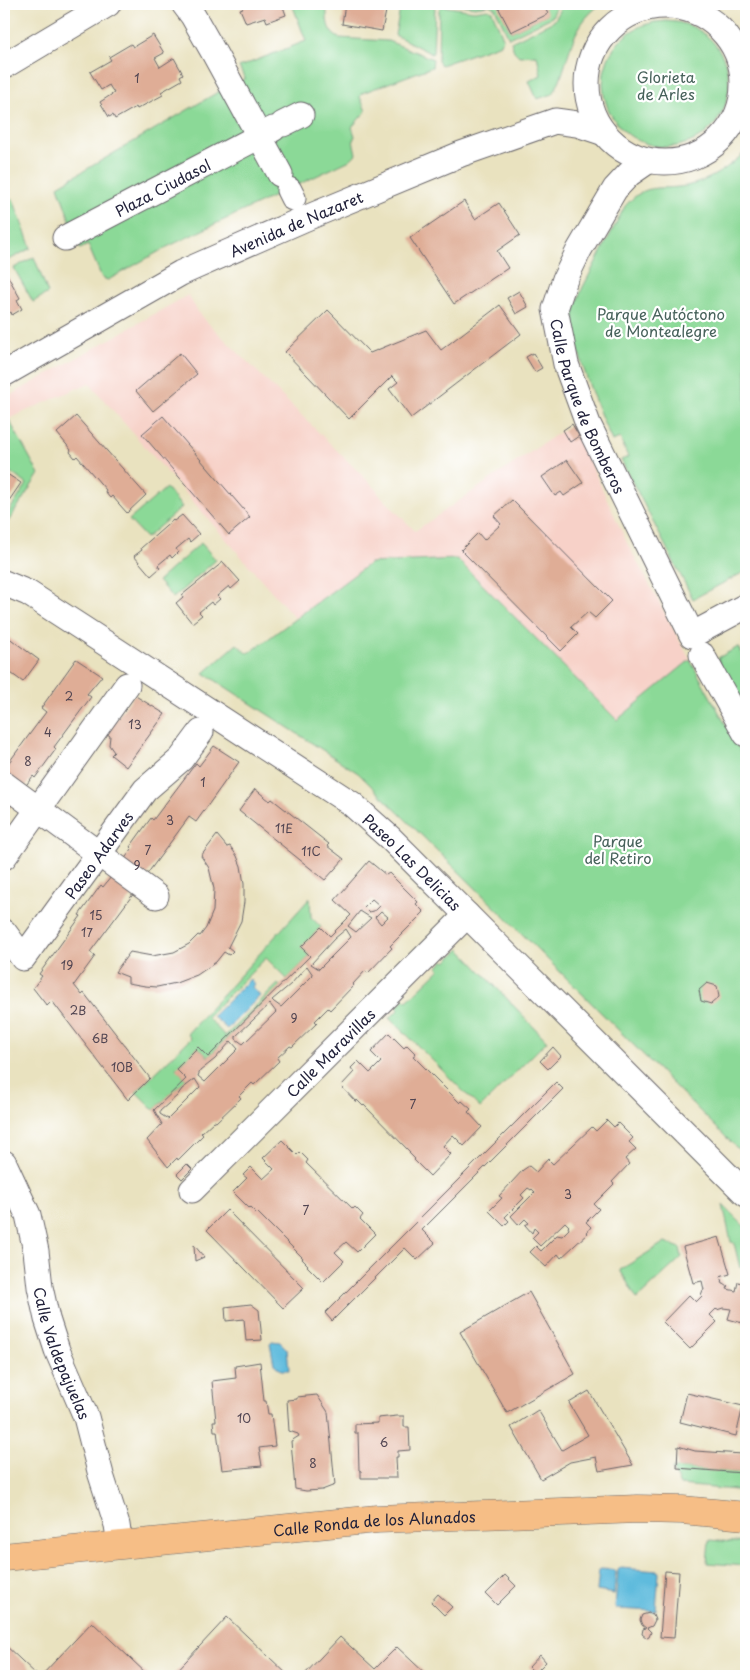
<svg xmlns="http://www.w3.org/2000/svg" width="750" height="1680" font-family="'Playpen Sans',sans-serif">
  <rect width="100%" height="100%" fill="#fff"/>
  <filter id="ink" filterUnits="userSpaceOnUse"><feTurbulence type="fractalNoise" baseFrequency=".02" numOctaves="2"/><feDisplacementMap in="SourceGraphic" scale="10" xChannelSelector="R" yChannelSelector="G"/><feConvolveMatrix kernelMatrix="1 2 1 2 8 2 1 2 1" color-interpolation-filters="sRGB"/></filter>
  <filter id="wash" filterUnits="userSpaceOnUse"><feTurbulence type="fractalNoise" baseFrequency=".0096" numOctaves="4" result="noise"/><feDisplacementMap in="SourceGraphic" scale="20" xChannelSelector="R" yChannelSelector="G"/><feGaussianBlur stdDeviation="1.12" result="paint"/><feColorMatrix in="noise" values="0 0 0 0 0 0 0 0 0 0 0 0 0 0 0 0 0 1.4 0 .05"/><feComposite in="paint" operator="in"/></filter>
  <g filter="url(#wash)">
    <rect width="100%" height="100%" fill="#e9e2bf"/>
    <path fill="#f7d1c8" d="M188,295L200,315L378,491L377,492L415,531L563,430L570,441L578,436L627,543L690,660L617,720L457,559L370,563L295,618L89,383L8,419L4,411V399Z"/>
    <path fill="#8bd997" stroke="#567e69" d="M292,4H327C327,17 325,31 339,38L388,41L433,59L432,67L362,93L360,97L366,111L352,127L355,136L353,140L356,154L350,160L167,247L108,280L102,278L88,245L80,249L58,186L218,92L245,79L239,67L306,41Z
      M401,4H432L435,8L433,52L432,54L395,35Z
      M453,4H503L499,7L511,32L547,14L543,4H554L556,8L552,17L509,38L495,8L489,5L475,7Z
      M558,4H601C566,29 572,61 553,94L537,99L529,81L541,75L537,55L519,56L514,51L511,42L554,21L560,11Z
      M442,6L474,11L488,9L492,11L503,38L501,44L441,65L438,61L439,9Z
      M603 84a63 63 0 1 1 126 0a63 63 0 1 1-126 0Z
      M746,151V571L693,599L621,460L628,457L620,438L612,441C598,410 573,350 574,317C575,306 579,296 583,287L625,206C648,181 657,191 686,186C708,182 730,167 746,151Z
      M13,199L31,248L9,260L4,250V204Z
      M34,257L48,293L33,302L14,268Z
      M4,411L39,474L4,528V511L8,513L27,484L4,468Z
      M166,488L182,507L146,538L129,520Z
      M201,543L216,560L173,598L158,581Z
      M457,559L617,720L690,660L746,761V1157L501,913L358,773L204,673L237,644L247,653L252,651L370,563Z
      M738,647L746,663V706L744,707L720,664L718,658Z
      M310,898L311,917L321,927L301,947L310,956L287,979L266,958L207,1017L225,1036L278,984L280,986L208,1057L198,1047L176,1068L186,1079L154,1110L136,1092L191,1038L187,1034Z
      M460,949L547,1041L480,1108L390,1018L399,1009L397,1006L404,999L407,1001L440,969L438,967L444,960L446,962Z
      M723,1205L746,1228V1262L740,1268L734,1243L731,1242Z
      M665,1242L680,1248L682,1257L637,1299L620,1270Z
      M677,1468L746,1473V1491L680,1485L672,1469Z
      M709,1540L746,1543V1566L707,1563Z"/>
    <path fill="#5fbbdd" stroke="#406e8c" d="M250,979L254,984L252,987L260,996L227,1029L213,1016Z
      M272,1341L280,1342L287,1349L289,1370H281L274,1364L270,1343Z
      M620,1568L658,1571L659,1573L656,1610L654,1611L617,1609L615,1607L618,1570Z
      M601,1569L614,1570L616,1572L614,1594L597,1591L599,1570Z"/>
    <g id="blocks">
      <path fill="#dfad96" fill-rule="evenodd" d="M241,4H271L272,6L282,4L286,15L267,22L265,17L246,23L240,9L243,8Z
        M345,4H383L381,10L386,11L382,31L342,24Z
        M503,4H543L548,14L511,32L498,7Z
        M153,35L164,53L155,58L160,67L174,58L183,74L180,76L182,80L161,92L163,95L137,109L136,107L115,119L113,115L109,117L100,102L114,93L109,85L101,90L90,72L111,60L109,57L131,44L133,47Z
        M464,201L475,219L499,203L520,235L497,251L508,268L454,304L410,238Z
        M6,273L20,298L17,300L22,309L12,315L11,312L4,316V275Z
        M519,291L528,307L516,314L507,298Z
        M500,305L521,334L411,418L389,389L398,382L392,376L349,419L285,352L328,310L370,353L426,330L441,350Z
        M180,353L197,374L153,411L136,391Z
        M533,353L542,368L535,372L526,357Z
        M76,416L146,495L127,513L112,496L110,498L105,492L106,490L77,456L75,458L70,452L71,450L57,433Z
        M163,416L250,517L229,535L142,434Z
        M572,424L579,436L570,442L563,430Z
        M567,460L583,483L564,496L561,492L555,496L542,477Z
        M4,472L21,483L4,508Z
        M512,500L612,601L595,618L588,612L571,627L578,634L561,651L461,550L478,533L484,540L501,524L494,516Z
        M182,515L199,534L190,542L188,539L176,549L178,552L172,558L170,555L158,565L160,568L151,576L134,556L142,550L141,548L173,520L174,521Z
        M223,562L240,581L231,589L229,586L217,596L220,599L213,605L211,602L199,612L202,615L192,623L176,603L183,597L182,595Z
        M8,637L39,660L23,682L4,668V639L5,640Z
        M76,659L102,676L87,694L91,697L54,747L56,749L35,778L33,776L21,792L4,779V769L46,712L41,708Z
        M134,695L165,714L126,767L111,755L114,752L109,745L110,736L106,733Z
        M214,746L239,762L196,822L189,817L142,881L120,865L132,849L130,847L151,818L153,820L196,763L199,766Z
        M255,789L270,801L272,799L329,844L327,846L344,859L325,880L239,811Z
        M4,791L16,799L4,815L6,817L4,820Z
        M217,835L227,847L230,846L237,856L241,866L244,884V902L241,921L228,947L233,951L229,955L224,952L216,962L197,975L176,983L157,987L145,986L128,983V977L115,972L130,952L152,956L174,952L189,944L198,935L200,936L206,928L213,911L214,889L209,868L201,856Z
        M369,861L386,875L389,873L418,902L416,904L424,912L390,946L392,948L368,973L365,971L353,984L354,985L330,1010L328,1008L315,1021L317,1023L292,1047L290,1046L277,1058L279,1061L254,1085L252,1083L239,1096L241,1098L216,1122L214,1121L201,1133L203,1135L178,1160L177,1158L168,1167L147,1140L162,1124L154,1110L186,1079L176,1069L198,1047L208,1057L310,956L301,947L321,927L330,936L351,915L335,900ZM372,899L380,906L376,910L369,912L364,907ZM360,911L371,918L356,932L348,926ZM381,911L388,917L381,924L375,917ZM346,929L351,937L319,969L311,964L334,939ZM307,966L313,975L281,1007L274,1002L272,1000L291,984ZM270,1004L276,1012L243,1044L236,1039V1036ZM231,1041L238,1049L205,1082L198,1076L200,1071L215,1059ZM195,1079L200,1087L168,1119L160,1114V1111L177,1096L182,1089Z
        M115,872L137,889L90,952L95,956L74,985L82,995L84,993L150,1078L128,1100L52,1001L47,1006L33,988L42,976L39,974L81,916L79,915L101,885L103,887Z
        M707,983L717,986L719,997L711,1004L701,1001L699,990Z
        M389,1033L404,1048L407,1045L416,1054L413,1056L460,1103L462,1101L471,1109L468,1112L482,1127L464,1146L453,1135L443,1146L451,1154L430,1176L414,1160L415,1159L409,1153L410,1152L364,1105L363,1106L357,1100L356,1102L341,1086L354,1072L351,1068L358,1061L370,1073L381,1062L371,1052Z
        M553,1047L561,1056L548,1069L540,1061Z
        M556,1082L563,1089L422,1230L435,1243L417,1260L405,1248L332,1321L325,1313Z
        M607,1120L614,1127L618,1123L633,1138L629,1142L636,1149L625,1159L629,1164L612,1182L614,1184L594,1204L599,1209L586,1222L591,1227L587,1232L588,1233L561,1258L558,1254L546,1267L530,1252L536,1246L541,1251L557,1235L562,1236L569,1229L568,1227L569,1226L565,1222L540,1246L532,1238L538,1232L534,1228L532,1233L525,1225L529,1223L525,1219L519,1225L511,1216L535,1192L532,1189L531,1190L528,1188L521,1195L524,1198L505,1217L509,1221L504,1226L489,1211L502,1198L499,1196L523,1170L529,1166L536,1172L548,1159L553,1164L592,1127L596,1131Z
        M282,1140L297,1155L300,1152L308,1160L306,1163L353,1209L355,1207L363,1215L360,1219L375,1234L357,1252L346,1242L335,1252L344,1261L323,1282L307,1266L308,1265L302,1259L303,1258L257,1212L256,1213L250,1207L249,1208L233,1192L247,1178L243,1175L251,1167L263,1179L274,1169L263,1158Z
        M187,1164L192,1169L182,1179L177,1174Z
        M227,1210L304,1288L283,1308L207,1230Z
        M719,1237L730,1274L720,1277L723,1284H724L728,1287L727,1289L736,1291L738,1282L746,1284V1324L728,1319L731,1309L723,1308L717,1310L716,1309L710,1315L717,1322L690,1349L663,1322L689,1295L696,1302L702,1296L701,1295L703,1290H704L702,1281L693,1283L683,1247Z
        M194,1245L204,1257L195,1261Z
        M529,1292L575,1374L507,1413L460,1332Z
        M251,1304L259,1310L262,1340L246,1341L244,1319L226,1321L225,1307Z
        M260,1362L264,1401H266L268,1414H271L275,1446L259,1448L262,1466L222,1470L217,1431H214L213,1421H216L212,1381L236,1378L235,1366Z
        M589,1391L633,1465L599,1471L596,1457L570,1462L541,1479L511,1427L538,1410L562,1450L588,1435L569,1403Z
        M687,1393L743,1406L736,1436L680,1422Z
        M317,1395L328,1412L335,1485L322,1490L306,1491L295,1489L291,1441L299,1436L298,1434L289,1431L287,1400L297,1399V1397Z
        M397,1416H404V1427H409L410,1450L398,1451V1457H396L397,1478H361V1471L359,1470L358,1433H355V1424L378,1423V1418Z
        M678,1446L695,1451L743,1454L742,1473L677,1468Z
        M665,1571L679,1572L674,1638L660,1637Z
        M505,1575L516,1586L497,1605L486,1594Z
        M438,1594L452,1607L444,1615L431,1602Z
        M649,1613L653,1615L655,1620L652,1626L647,1628L651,1632L649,1637L647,1638L642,1634L643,1629L646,1628L642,1625L640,1620L642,1615Z
        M227,1617L289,1676H172Z
        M92,1622L149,1676H41Z
        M340,1637L375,1669L397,1647L428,1676H303Z
        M4,1644L38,1676H4Z
        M540,1655L546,1662L535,1673L529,1667Z"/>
    </g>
  </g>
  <g filter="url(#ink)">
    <use href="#blocks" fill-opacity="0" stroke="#686569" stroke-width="1"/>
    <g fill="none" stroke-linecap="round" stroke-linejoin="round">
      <defs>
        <g id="minor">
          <path d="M184,4L193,16L214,53L280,174"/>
          <circle cx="665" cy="84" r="78"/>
          <path d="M4,66L108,4"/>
          <path d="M283,124L301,115"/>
          <path id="s1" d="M648,161L629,174L615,189L579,250L565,279L555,309L566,364L588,424L692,635L746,606"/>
          <path d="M289,190L293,198"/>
          <path id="s2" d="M65,238L273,129"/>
          <path id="s3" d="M4,374L181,273L304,219L461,154L555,121L577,124L604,133"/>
          <path id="s4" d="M4,583L28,593L82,628L352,804L390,838L746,1194"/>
          <path d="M702,655L746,734"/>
          <path d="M4,784L156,896"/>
          <path d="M4,857L127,685"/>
          <path id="s5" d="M4,932L23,958L145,790L181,759L201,732"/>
          <path id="s6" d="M4,1163L28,1215L36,1251L40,1287L47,1319L57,1350L86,1417L101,1475L117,1525L120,1545"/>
          <path id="s7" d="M192,1190L467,915"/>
        </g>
        <g id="major">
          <path id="s8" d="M4,1557L377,1519L638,1509L682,1510L746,1516"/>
        </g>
      </defs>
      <use href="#minor" stroke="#686569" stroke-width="27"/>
      <use href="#major" stroke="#686569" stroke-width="29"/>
      <use href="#minor" stroke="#fff" stroke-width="25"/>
      <use href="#major" stroke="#f6be86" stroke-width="28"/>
    </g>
  </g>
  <g text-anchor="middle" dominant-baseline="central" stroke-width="4.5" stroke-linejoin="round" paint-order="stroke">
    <g font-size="12" fill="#514552">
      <text x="137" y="78">1</text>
      <text x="69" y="696">2</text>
      <text x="135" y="724">13</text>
      <text x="48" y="732">4</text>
      <text x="28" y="761">8</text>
      <text x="203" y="782">1</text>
      <text x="170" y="820">3</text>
      <text x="284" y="828">11E</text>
      <text x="148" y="850">7</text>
      <text x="311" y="851">11C</text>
      <text x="137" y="865">9</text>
      <text x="96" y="915">15</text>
      <text x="87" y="932">17</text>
      <text x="67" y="965">19</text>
      <text x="78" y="1010">2B</text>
      <text x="294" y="1018">9</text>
      <text x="100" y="1038">6B</text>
      <text x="122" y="1067">10B</text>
      <text x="413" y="1104">7</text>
      <text x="568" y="1194">3</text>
      <text x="306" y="1210">7</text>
      <text x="244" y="1418">10</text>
      <text x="384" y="1442">6</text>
      <text x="313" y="1463">8</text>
    </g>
    <g font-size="15" fill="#47625b" stroke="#fff">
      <text x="666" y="76">Glorieta<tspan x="666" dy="17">de Arles</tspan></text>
      <text x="661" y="313">Parque Autóctono<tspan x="661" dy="17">de Montealegre</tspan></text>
      <text x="618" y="840">Parque<tspan x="618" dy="17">del Retiro</tspan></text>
    </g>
    <g font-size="15" fill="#22223b" stroke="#fff">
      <text stroke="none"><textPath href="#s2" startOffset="110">Plaza Ciudasol</textPath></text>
      <text stroke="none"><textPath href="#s3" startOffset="329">Avenida de Nazaret</textPath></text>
      <text stroke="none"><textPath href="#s1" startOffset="281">Calle Parque de Bomberos</textPath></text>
      <text stroke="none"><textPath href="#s5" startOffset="160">Paseo Adarves</textPath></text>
      <text stroke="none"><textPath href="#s4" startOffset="496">Paseo Las Delicias</textPath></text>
      <text stroke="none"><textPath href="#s7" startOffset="195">Calle Maravillas</textPath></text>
      <text stroke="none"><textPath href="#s6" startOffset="200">Calle Valdepajuelas</textPath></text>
      <text stroke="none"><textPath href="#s8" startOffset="372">Calle Ronda de los Alunados</textPath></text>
    </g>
  </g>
  <rect width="750" height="1680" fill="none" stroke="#fff" stroke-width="20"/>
</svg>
